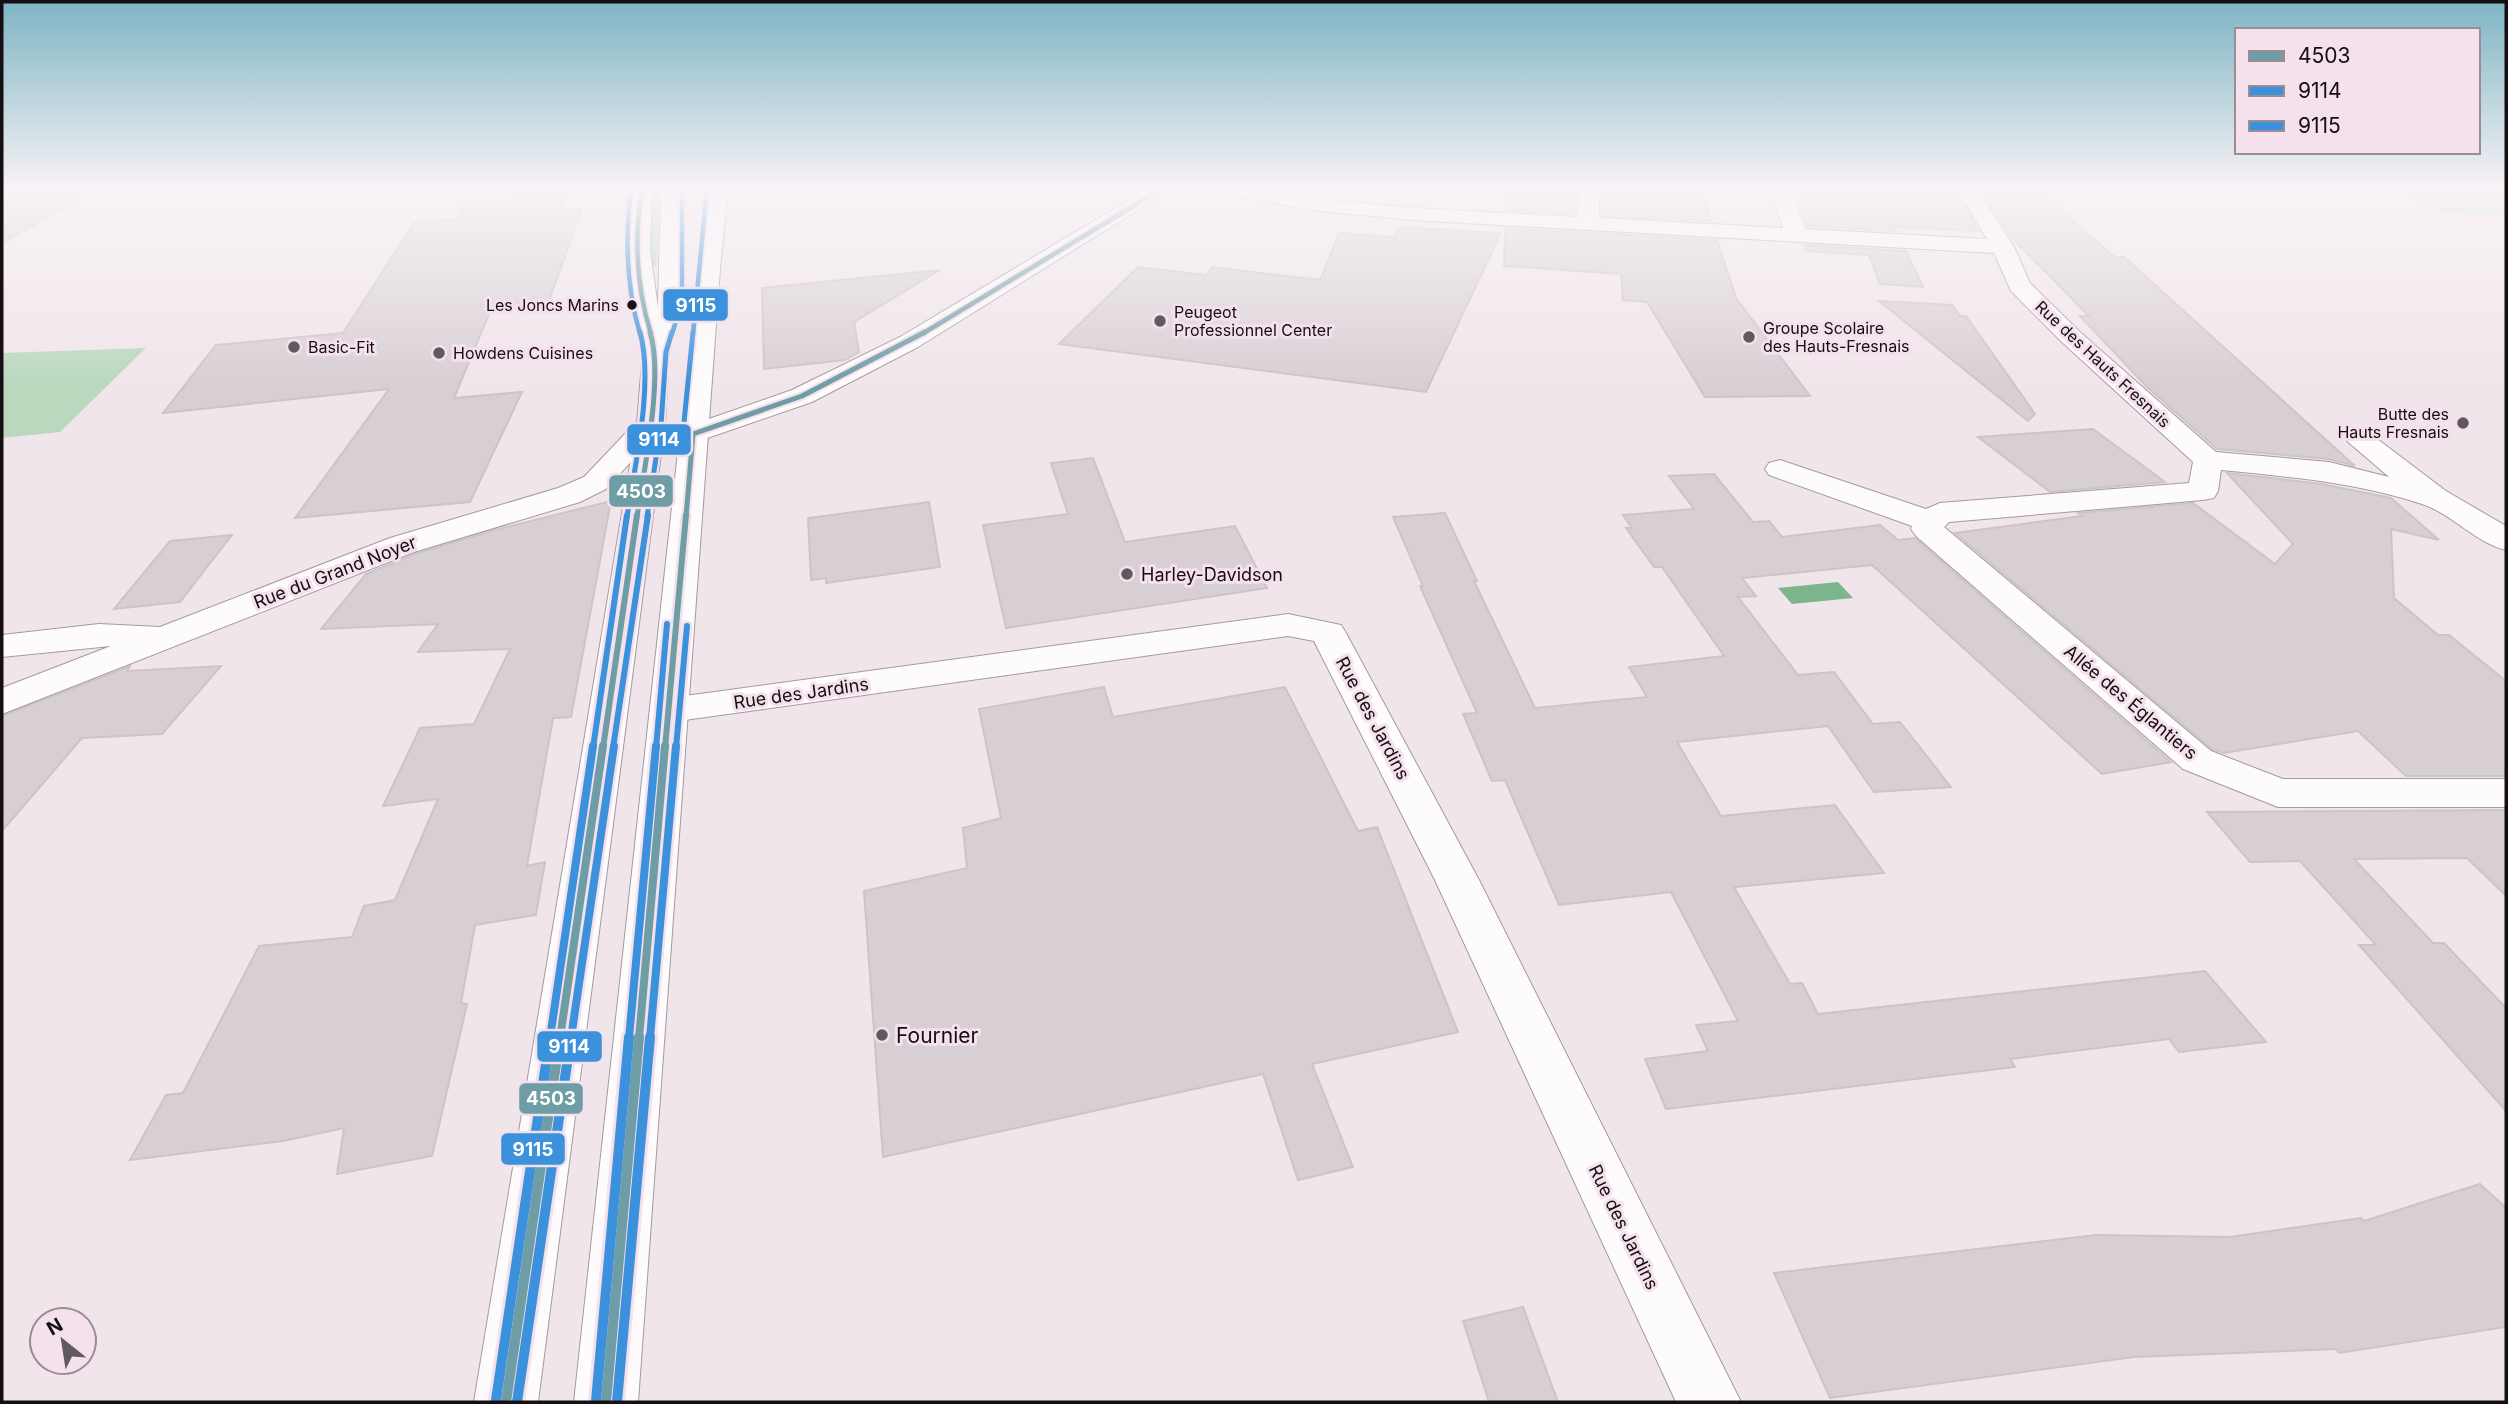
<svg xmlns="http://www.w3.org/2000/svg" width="2508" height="1404" font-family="Inter,sans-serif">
  <rect width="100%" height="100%" fill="#f0e5eb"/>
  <path fill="#b9d8be" d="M648,188H659L657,266L648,267Z
    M2395,188H2506V216L2442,213Z
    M146,348L60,432L2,438V353Z"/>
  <path fill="#7cb58b" d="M1838,582L1853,598L1792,604L1778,588Z"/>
  <path fill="#d8cfd4" stroke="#ccc4c8" stroke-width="2" d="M2,188H98L2,243Z
    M1506,188H1576L1575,214L1505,210Z
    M1602,188H1700L1711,221L1602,216Z
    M1796,188H1954L1979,231L1894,227L1896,231L1807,226Z
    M1979,188L2035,189L2115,257H2124L2355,466L2329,459L2217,449L2146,386L2080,316H2089L2010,236Z
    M567,192L560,211L582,209L549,301L492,307L454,398L522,392L470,502L295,518L389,389L163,413L216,345L343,333L414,223L457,219L468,199Z
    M1398,227L1501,233L1426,392L1059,344L1138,267L1206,275L1212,267L1320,280L1339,233L1395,237Z
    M1505,228L1717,240L1736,298L1810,396L1705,397L1647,302L1623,300L1621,274L1504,266Z
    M1805,245L1906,251L1923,287L1880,284L1869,255L1806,251Z
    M940,270L854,322L859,352L845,360L764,369L762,288Z
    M1879,301L1952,305L1960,316H1966L2035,414L2028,421Z
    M2093,429L2165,482L2050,492L1978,437Z
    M1093,458L1125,542L1235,526L1267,588L1006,628L983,525L1068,514L1051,463Z
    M2227,473L2322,484L2391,498L2439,540L2391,529L2394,598L2438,635H2449L2506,681V776H2406L2358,731L2224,753L2212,749L1955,533L2082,516L2078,513L2193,503L2275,564L2293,544Z
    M1714,474L1753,522L1769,521L1782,537L1880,525L1898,540L1915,538L2171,762L2102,774L1872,565L1742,578L1756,596L1738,597L1798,675L1834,672L1873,724L1900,722L1951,787L1874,792L1828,726L1677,742L1721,816L1835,805L1884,873L1734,887L1790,984L1802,983L1818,1014L2205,971L2266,1042L2179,1052L2169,1039L2010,1059L2015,1067L1666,1109L1645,1059L1708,1051L1696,1025L1738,1021L1671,892L1559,905L1505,780L1492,781L1463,714L1477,713L1420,586H1423L1393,517L1445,513L1477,581H1474L1535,708L1647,697L1629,667L1724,656L1662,567H1654L1626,528H1632L1623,515L1694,509L1669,476Z
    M611,501L571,717L553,718L527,866L545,862L536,915L475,925L461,1003L467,1004L432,1156L337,1174L344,1128L283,1141L130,1160L166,1095L183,1093L259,946L352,937L364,906L395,900L438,799L383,806L420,728L474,724L510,649L418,652L438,624L321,629L366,574L415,554L495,530Z
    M929,502L940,567L826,583V578L811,580L808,518Z
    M232,535L180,602L114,609L170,541Z
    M130,666L127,671L221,666L162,734L82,738L2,831V716Z
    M1104,687L1113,717L1285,687L1358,831L1377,827L1458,1032L1312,1064L1353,1167L1298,1180L1263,1074L883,1157L864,891L967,868L963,828L1001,818L979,709Z
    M2506,810V896L2467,858L2354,859L2433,943H2444L2506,1008V1111L2359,945H2376L2300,861L2250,862L2207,812Z
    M2480,1184L2506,1208V1327L2339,1353L2336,1349L2134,1357L1830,1398L1774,1273L2096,1235L2230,1237L2361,1218L2364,1221Z
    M1523,1307L1558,1402H1489L1463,1321Z"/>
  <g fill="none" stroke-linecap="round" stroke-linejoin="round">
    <defs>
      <path id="minor" d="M1149,188H1173L918,347L812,402L693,443L683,440L679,434L683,428L792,390L900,337Z
        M1214,188H1259L1319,199L1413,208L1578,217L1579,188H1599V218L1783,228L1770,188H1790L1805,229L1987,239L1956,188H1976L2014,247L2030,283L2081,333L2216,452L2329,462L2389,477L2347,441L2352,435L2362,432L2372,435L2446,491L2506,526V550C2476,543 2452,514 2422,504C2356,482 2290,477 2221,470L2218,491L2214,498L2203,500L1949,522L1944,527L2211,751L2283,779H2506V807H2278L2183,769L1916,536L1911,529L1912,526L1769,475L1765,469L1769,463L1780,460L1926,509L1940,503L2189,483L2193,462L2063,343L2011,291L1994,253L1413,220L1319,211L1224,194Z
        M651,414L661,417L665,423L661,429L606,489L580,502L414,552L2,714V688L111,646L2,657V635L99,624L160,627L390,538L558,488L584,477L641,417Z
        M1288,614L1341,625L1346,633L1479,880L1741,1402H1676L1435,880L1314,641L1288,636L670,722L656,719L651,710L656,701L670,698Z"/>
      <path id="major" d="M632,188H652L650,250L658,308L661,188H681L684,301L669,350L665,423L538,1402H474L637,423L643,350L629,270L628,229Z
        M709,262L717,264L720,269L638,1402H574L698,269L701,264Z"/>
      <path id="highway" d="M708,188H728L720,269L717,274H701L698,269Z"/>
    </defs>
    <use href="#minor" stroke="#a29b9f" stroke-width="2"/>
    <use href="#major" stroke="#a29b9f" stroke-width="2"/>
    <use href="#highway" stroke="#a29b9f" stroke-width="2"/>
    <use href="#minor" fill="#fdfbfc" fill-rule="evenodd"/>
    <use href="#major" fill="#fdfbfc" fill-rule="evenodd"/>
    <use href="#highway" fill="#fdfbfc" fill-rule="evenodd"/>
    <defs>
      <path id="bus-1-far4" d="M642,188C634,237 636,286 651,334
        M922,334L1163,188"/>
      <path id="bus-1-far3" d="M637,517C644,468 664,377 650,332
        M686,517L693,434L802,396L925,332"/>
      <path id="bus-1-far2" d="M603,748L637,515
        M665,748L686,515"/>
      <path id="bus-1-far1" d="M560,1038L603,746
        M639,1038L665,746"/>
      <path id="bus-1" d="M506,1402L560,1037
        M606,1402L639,1037"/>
      <path id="bus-2-far4" d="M672,334L682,302V188"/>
      <path id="bus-2-far3" d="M647,517L661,425L666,352L672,332"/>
      <path id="bus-2-far2" d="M613,748L648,515
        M676,748L687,626"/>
      <path id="bus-2-far1" d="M571,1038L614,746
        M650,1038L676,746"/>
      <path id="bus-2" d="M517,1402L571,1037
        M617,1402L650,1037"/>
      <path id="bus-3-far4" d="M631,188C625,237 626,287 640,334
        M693,334L707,188"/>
      <path id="bus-3-far3" d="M684,422L693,332
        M627,517C635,464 654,383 640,332"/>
      <path id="bus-3-far2" d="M593,748L627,515
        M656,748L667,624"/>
      <path id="bus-3-far1" d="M550,1038L593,746
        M629,1038L656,746"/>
      <path id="bus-3" d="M496,1400L550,1037
        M596,1401L629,1037"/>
    </defs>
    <use href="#bus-1-far4" stroke="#f4e1eb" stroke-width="8"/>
    <use href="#bus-1-far3" stroke="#f4e1eb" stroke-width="9"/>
    <use href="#bus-1-far2" stroke="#f4e1eb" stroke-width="11"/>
    <use href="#bus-1-far1" stroke="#f4e1eb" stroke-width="13"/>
    <use href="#bus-1" stroke="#f4e1eb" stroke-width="16"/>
    <use href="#bus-2-far4" stroke="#f4e1eb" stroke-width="8"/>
    <use href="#bus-2-far3" stroke="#f4e1eb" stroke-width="9"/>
    <use href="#bus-2-far2" stroke="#f4e1eb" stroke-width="11"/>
    <use href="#bus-2-far1" stroke="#f4e1eb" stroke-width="13"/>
    <use href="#bus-2" stroke="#f4e1eb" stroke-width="16"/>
    <use href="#bus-3-far4" stroke="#f4e1eb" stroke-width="8"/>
    <use href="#bus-3-far3" stroke="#f4e1eb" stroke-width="9"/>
    <use href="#bus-3-far2" stroke="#f4e1eb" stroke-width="11"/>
    <use href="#bus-3-far1" stroke="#f4e1eb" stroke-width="13"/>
    <use href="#bus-3" stroke="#f4e1eb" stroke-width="16"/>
    <use href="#bus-1-far4" stroke="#6e9da6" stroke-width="4.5"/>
    <use href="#bus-1-far3" stroke="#6e9da6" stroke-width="5"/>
    <use href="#bus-1-far2" stroke="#6e9da6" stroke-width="6"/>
    <use href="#bus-1-far1" stroke="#6e9da6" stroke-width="8"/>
    <use href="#bus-1" stroke="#6e9da6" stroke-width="10"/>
    <use href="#bus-2-far4" stroke="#3c91dc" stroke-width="4.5"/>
    <use href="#bus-2-far3" stroke="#3c91dc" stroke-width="5"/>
    <use href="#bus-2-far2" stroke="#3c91dc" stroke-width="6"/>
    <use href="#bus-2-far1" stroke="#3c91dc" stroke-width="8"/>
    <use href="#bus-2" stroke="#3c91dc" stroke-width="10"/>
    <use href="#bus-3-far4" stroke="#3c91dc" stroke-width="4.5"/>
    <use href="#bus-3-far3" stroke="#3c91dc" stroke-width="5"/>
    <use href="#bus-3-far2" stroke="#3c91dc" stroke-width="6"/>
    <use href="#bus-3-far1" stroke="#3c91dc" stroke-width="8"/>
    <use href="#bus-3" stroke="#3c91dc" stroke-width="10"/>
  </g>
  <linearGradient id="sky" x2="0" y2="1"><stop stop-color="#7db4c3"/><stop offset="0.49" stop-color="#f8f3f6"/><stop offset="1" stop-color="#f8f3f6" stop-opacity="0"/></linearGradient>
  <rect width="2508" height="385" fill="url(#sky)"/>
  <circle fill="#150e12" stroke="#f4e1eb" stroke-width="2.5" cx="632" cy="305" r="6"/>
  <g fill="#62595e" stroke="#f4e1eb" stroke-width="2.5">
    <circle cx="1160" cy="321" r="7"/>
    <circle cx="1749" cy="337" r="7"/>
    <circle cx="294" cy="347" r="7"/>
    <circle cx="439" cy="353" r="7"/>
    <circle cx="2463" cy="423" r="7"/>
    <circle cx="1127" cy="574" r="7"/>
    <circle cx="882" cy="1035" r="7"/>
  </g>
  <g text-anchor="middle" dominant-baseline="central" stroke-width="6" stroke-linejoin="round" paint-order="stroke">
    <g font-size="16" fill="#150e12" stroke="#f4e1eb" text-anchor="end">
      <text x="619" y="305">Les Joncs Marins</text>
    </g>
    <g font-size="16" fill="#150e12" stroke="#f4e1eb" text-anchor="start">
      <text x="1174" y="312">Peugeot<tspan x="1174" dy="18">Professionnel Center</tspan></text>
      <text x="1763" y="328">Groupe Scolaire<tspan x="1763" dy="18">des Hauts-Fresnais</tspan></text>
      <text x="308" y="347">Basic-Fit</text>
      <text x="453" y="353">Howdens Cuisines</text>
      <text x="2449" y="414" text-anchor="end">Butte des<tspan x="2449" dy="18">Hauts Fresnais</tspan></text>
    </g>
    <g font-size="16" fill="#150e12" stroke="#f4e1eb">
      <text transform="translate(2103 364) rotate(43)">Rue des Hauts Fresnais</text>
    </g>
    <g font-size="18" fill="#150e12" stroke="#f4e1eb">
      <text transform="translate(335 572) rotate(-21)">Rue du Grand Noyer</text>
      <text transform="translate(801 693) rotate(-8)">Rue des Jardins</text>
      <text transform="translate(2131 702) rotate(40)">Allée des Églantiers</text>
      <text transform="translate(1373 718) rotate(62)">Rue des Jardins</text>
      <text transform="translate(1624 1227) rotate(64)">Rue des Jardins</text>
    </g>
    <g font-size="18" fill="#150e12" stroke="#f4e1eb" text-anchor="start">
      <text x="1141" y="574">Harley-Davidson</text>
    </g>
    <g font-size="21" fill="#150e12" stroke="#f4e1eb" text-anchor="start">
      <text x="896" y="1035">Fournier</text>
    </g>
  </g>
  <g stroke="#f4e1eb" stroke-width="2.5">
    <rect x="662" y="288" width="67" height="34" rx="7" fill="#3c91dc"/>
    <rect x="626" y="423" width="66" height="33" rx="7" fill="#3c91dc"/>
    <rect x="608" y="474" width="66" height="34" rx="7" fill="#6e9da6"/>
    <rect x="536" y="1030" width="67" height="33" rx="7" fill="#3c91dc"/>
    <rect x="518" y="1082" width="66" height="33" rx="7" fill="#6e9da6"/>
    <rect x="500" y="1132" width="66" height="34" rx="7" fill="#3c91dc"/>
  </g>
  <g font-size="19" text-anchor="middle" font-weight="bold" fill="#fff">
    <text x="696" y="312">9115</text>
    <text x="659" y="446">9114</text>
    <text x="641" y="498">4503</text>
    <text x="569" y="1053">9114</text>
    <text x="551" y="1105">4503</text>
    <text x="533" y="1156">9115</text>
  </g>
  <rect width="2508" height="1404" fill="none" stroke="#150e12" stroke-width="7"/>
  <rect x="2235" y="28" width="245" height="126" fill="#f4e1eb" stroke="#9b8d94" stroke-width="2"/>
  <rect x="2249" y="51" width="35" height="10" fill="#6e9da6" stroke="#9b8d94" stroke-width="2"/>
  <text x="2298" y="63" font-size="21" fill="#150e12">4503</text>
  <rect x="2249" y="86" width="35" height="10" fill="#3c91dc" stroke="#9b8d94" stroke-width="2"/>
  <text x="2298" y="98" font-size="21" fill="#150e12">9114</text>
  <rect x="2249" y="121" width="35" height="10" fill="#3c91dc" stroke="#9b8d94" stroke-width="2"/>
  <text x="2298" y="133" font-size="21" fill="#150e12">9115</text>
  <g transform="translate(63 1341) rotate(330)"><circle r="33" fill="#f4e1eb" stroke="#9b8d94" stroke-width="2"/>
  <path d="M0-5L12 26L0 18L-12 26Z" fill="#62595e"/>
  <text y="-10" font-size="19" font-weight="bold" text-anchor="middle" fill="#150e12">N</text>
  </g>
</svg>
